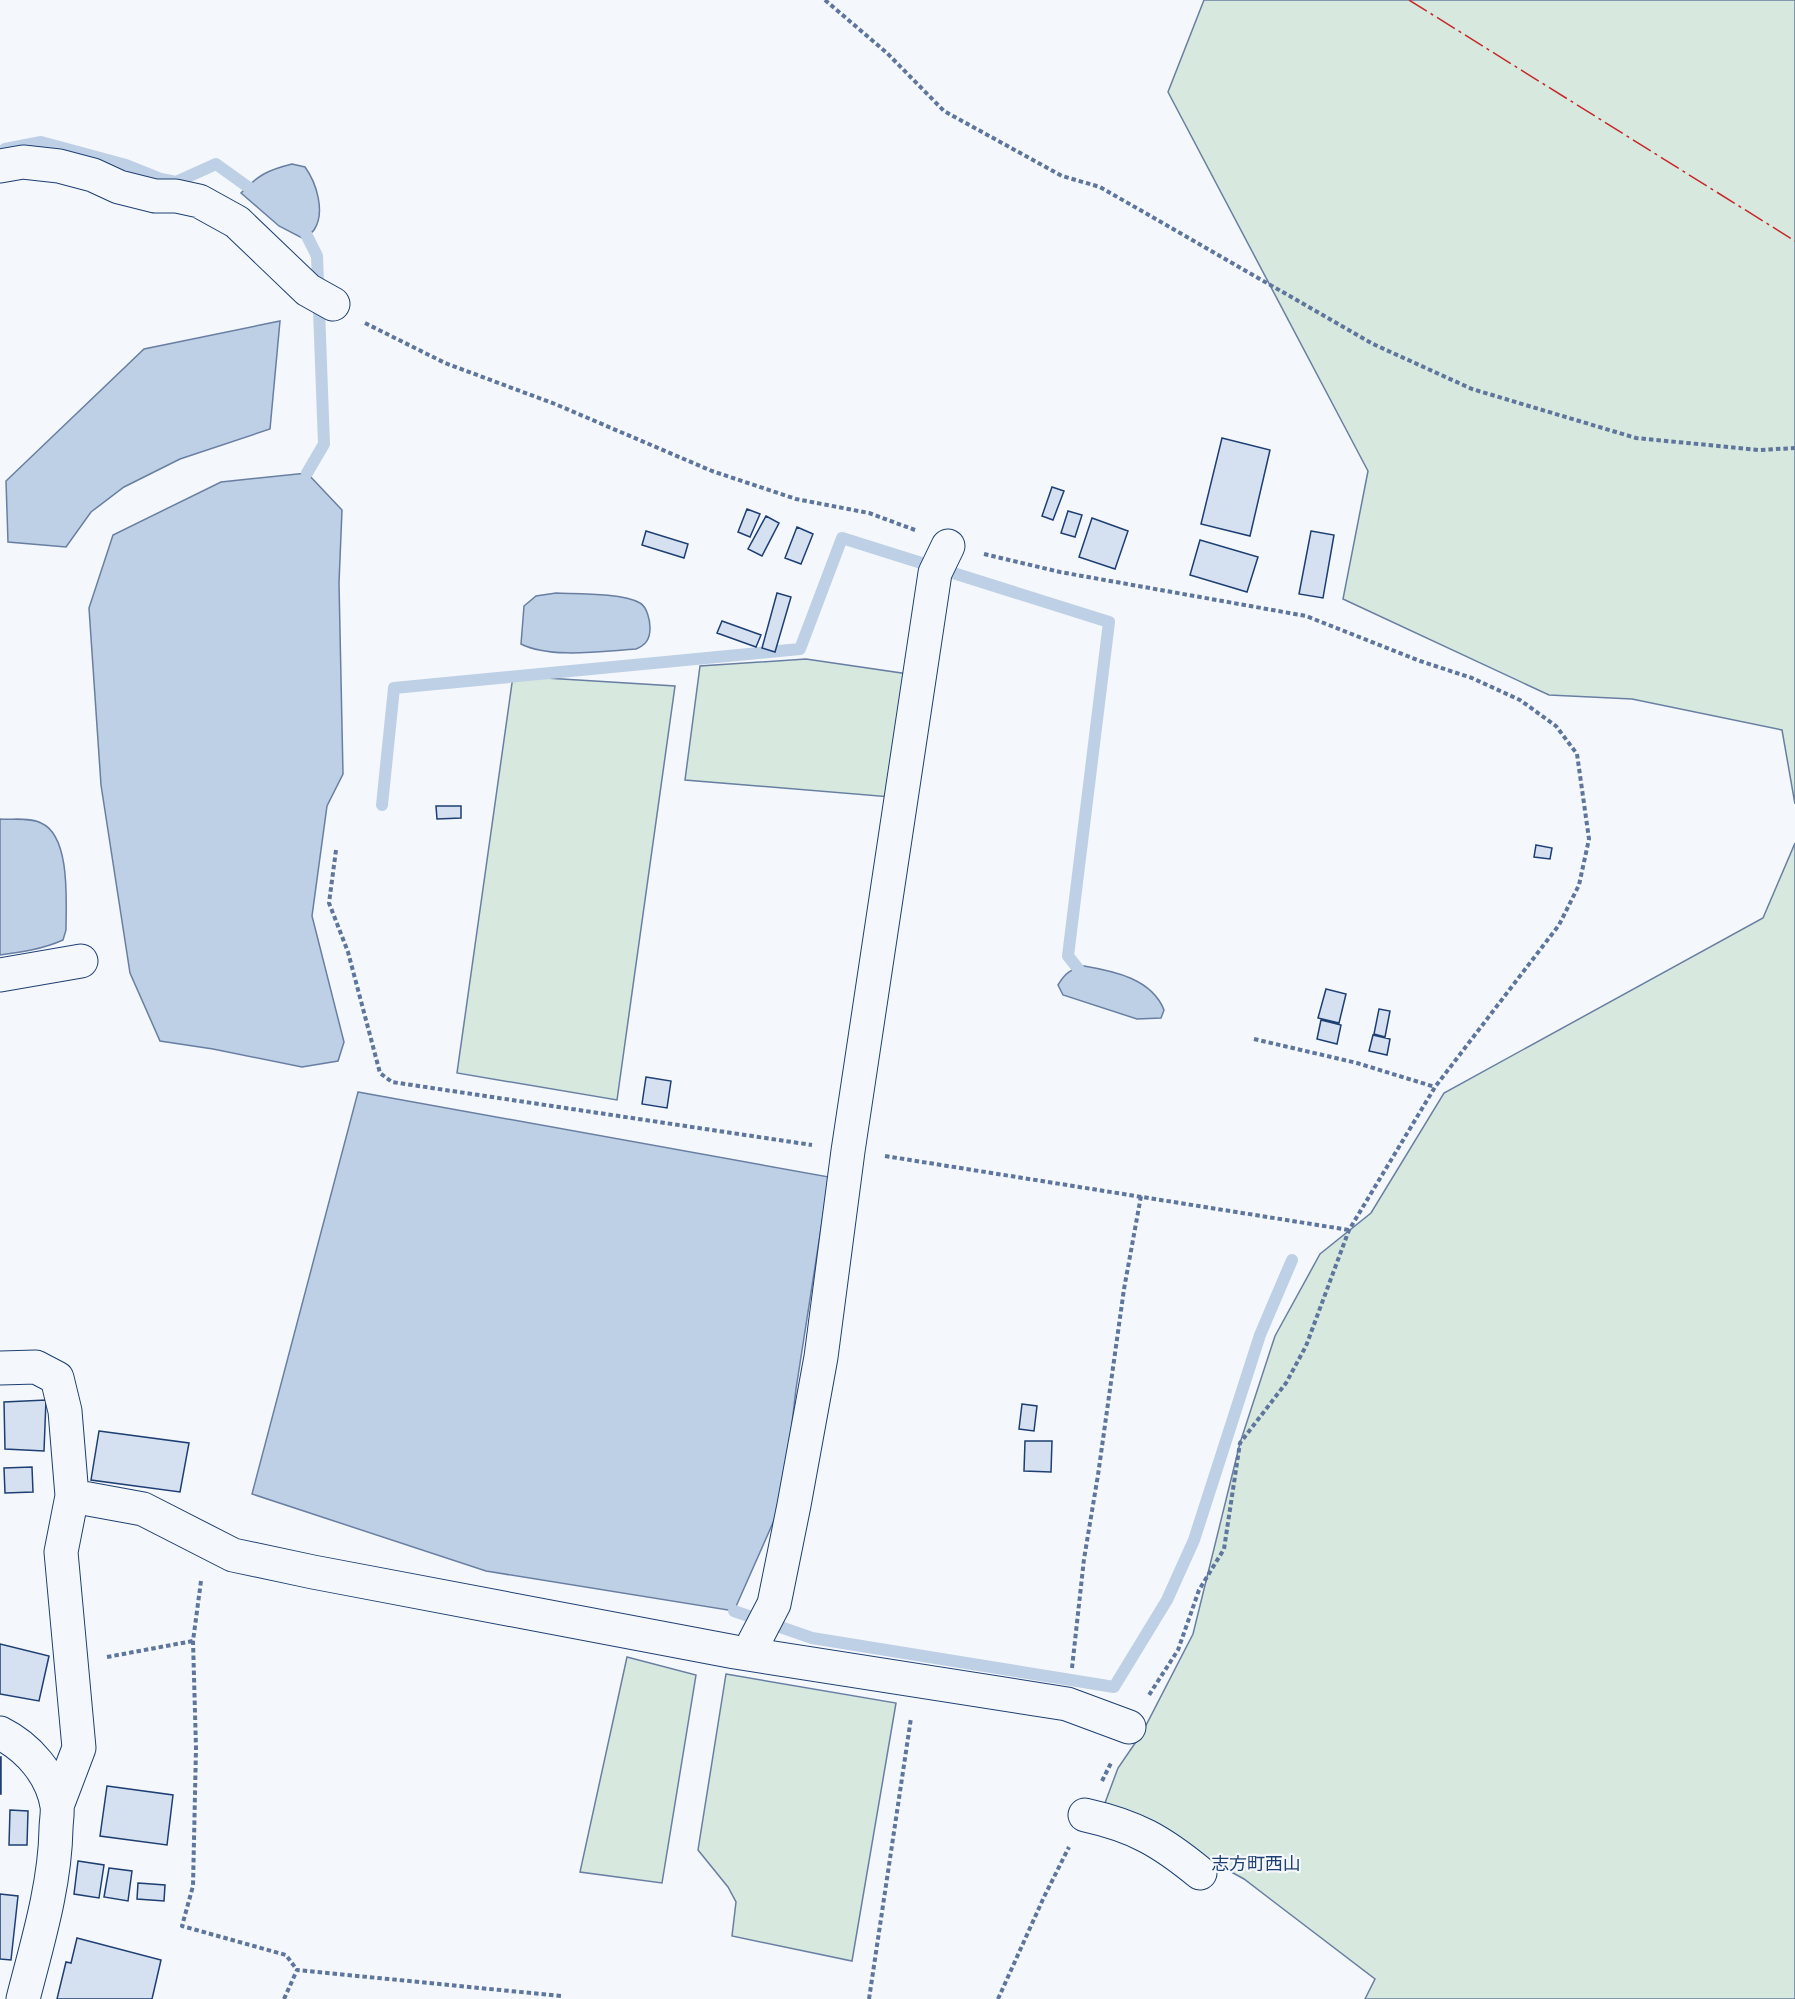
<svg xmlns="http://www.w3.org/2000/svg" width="1795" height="1999" font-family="Signika,'Noto Sans JP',sans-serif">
  <rect width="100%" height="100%" fill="#f4f7fb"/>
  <path fill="#d7e8df" stroke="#687fa3" stroke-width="1.5" d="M1204,0H1795V804L1782,730L1632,699L1549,695L1343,599L1368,471L1168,92Z
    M806,659L908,674L891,797L685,780L700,666Z
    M513,676L675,686L617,1100L457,1073Z
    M1795,843V1999H1365L1375,1979L1244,1879L1105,1803L1118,1768L1142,1733L1193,1634L1240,1443L1275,1336L1320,1254L1371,1213L1444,1093L1763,918Z
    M627,1657L696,1675L662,1883L580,1872Z
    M726,1674L896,1703L852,1961L732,1936L736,1902L728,1887L698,1850Z"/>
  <path fill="#bed0e5" stroke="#687fa3" stroke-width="1.5" d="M292,164L305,167C316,182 326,212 314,230C312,233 306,236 302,238L279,226L241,193C258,175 268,170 292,164Z
    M280,321L270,429L180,459L124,487L91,512L66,547L8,542L6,481L144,349Z
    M307,473L342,510L339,583L343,774L327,806L312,916L344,1042L338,1061L302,1067L213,1049L160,1041L130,973L101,785L89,608L113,535L221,482Z
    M556,593C577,594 622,593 640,603C647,607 650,620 650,628C650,639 646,645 636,649C603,651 551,659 521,644L524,606L536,596Z
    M0,819C12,820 30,817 41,823C71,836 66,902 66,930L63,940C43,949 22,952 0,955Z
    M1084,966C1114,971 1152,979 1164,1010L1161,1018L1137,1019L1063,995L1058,985C1065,973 1071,969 1084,966Z
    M358,1092L829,1177L796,1389L783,1500L734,1611L486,1571L252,1494Z"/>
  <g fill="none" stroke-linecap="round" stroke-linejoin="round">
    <path stroke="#bed0e5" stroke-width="12" d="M5,149L41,142L126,165L161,179L176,182L216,164L248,187L262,193
      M298,223L305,232L317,256L324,444L307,473
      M382,805L394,688L800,649L842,538L1109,622L1068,956L1087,980
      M734,1611L812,1638L1114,1687L1167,1600L1194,1540L1260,1335L1292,1260"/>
  </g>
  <path fill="#d5e0f0" stroke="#1d3f73" stroke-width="1.5" d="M1222,438L1270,450L1250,536L1201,524Z
    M1052,487L1064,491L1053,520L1042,516Z
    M747,509L760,514L750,537L738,532Z
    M1068,511L1082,515L1075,537L1061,533Z
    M766,516L779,523L762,556L748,549Z
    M1092,518L1128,531L1115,569L1079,557Z
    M797,527L813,534L801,564L785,558Z
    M646,531L688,544L684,558L642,545Z
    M1311,531L1334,535L1323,598L1299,594Z
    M1200,540L1258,557L1247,592L1190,575Z
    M777,593L791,597L775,652L762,648Z
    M722,621L761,635L756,647L717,633Z
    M436,806H461V818L437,819Z
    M1536,845L1552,848L1550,859L1534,857Z
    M1326,989L1346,994L1339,1023L1318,1018Z
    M1379,1009L1390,1011L1385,1037L1374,1034Z
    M1321,1020L1341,1025L1337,1044L1317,1039Z
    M1373,1035L1390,1039L1387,1055L1369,1051Z
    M646,1077L671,1081L667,1108L642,1104Z
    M46,1400L44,1451L5,1449L4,1402Z
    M1022,1404L1037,1406L1034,1431L1019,1429Z
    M99,1431L189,1443L180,1492L91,1480Z
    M1025,1441H1052L1051,1472L1024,1471Z
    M32,1467L33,1492L5,1493L4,1468Z
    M0,1644L49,1656L39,1701L0,1694Z
    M0,1757H1V1794H0Z
    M107,1786L173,1795L167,1845L100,1836Z
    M10,1810L28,1811L27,1845H9Z
    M78,1861L104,1865L99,1898L74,1894Z
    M109,1868L132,1871L128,1901L104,1897Z
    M138,1883L165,1885L164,1901L137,1899Z
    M0,1894L18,1896L11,1960L0,1959Z
    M77,1938L161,1960L152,1999H57L66,1962L71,1963Z"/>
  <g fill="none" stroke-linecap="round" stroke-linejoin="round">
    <defs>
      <path id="minor" d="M0,166L23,162L59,166L93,175L119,187L155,196H176L199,201L237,222L308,290L333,304
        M0,975L81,961
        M0,1368L36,1367L57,1378L65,1411L72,1496L61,1552L79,1748L57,1806
        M72,1496L143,1509L233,1555L313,1572L735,1652L1067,1704L1129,1727
        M748,1654L774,1604L794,1505L821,1357L848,1151L935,573L948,546
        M0,1733C28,1747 52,1774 57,1806C58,1813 56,1822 56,1829C55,1886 37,1944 23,1999
        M1085,1815C1135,1826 1161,1841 1200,1873"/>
    </defs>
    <use href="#minor" stroke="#1d3f73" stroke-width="35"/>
    <path stroke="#5e769c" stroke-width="4" stroke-dasharray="4.5 3" stroke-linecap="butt" d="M825,0L887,53L944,111L1062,176L1100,187L1373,344L1472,389L1636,438L1759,450L1795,448
      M365,323L445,363L555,404L712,471L796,499L869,513L915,530
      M984,554L1060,572L1306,616L1420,661L1472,678L1520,700L1556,726L1577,754L1589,839L1579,885L1559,925L1435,1087L1349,1230L1306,1346L1286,1383L1240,1443L1224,1549L1199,1590L1178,1650L1149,1695
      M336,850L329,903L348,952L380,1073L392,1082L812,1145
      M1254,1039L1357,1063L1435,1087
      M885,1156L1349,1230
      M201,1581L193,1641L196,1748L193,1886L182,1926L286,1955L297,1970
      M107,1657L193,1641
      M1072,1668L1084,1559L1098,1475L1124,1289L1141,1196
      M1102,1781L1112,1761
      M284,1999L297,1970L561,1996V1999
      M869,1999L911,1718
      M998,1999L1044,1897L1069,1847"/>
    <use href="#minor" stroke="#f4f7fb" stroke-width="33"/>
    <path stroke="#c62828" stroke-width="1.5" stroke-dasharray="21 4.5 3 4.5" stroke-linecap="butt" d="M1409,0L1795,241"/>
  </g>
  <g text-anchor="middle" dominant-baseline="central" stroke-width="4.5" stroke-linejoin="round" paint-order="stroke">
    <g font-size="18" fill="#1d3f73" stroke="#f4f7fb">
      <text x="1256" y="1864">志方町西山</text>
    </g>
  </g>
</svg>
